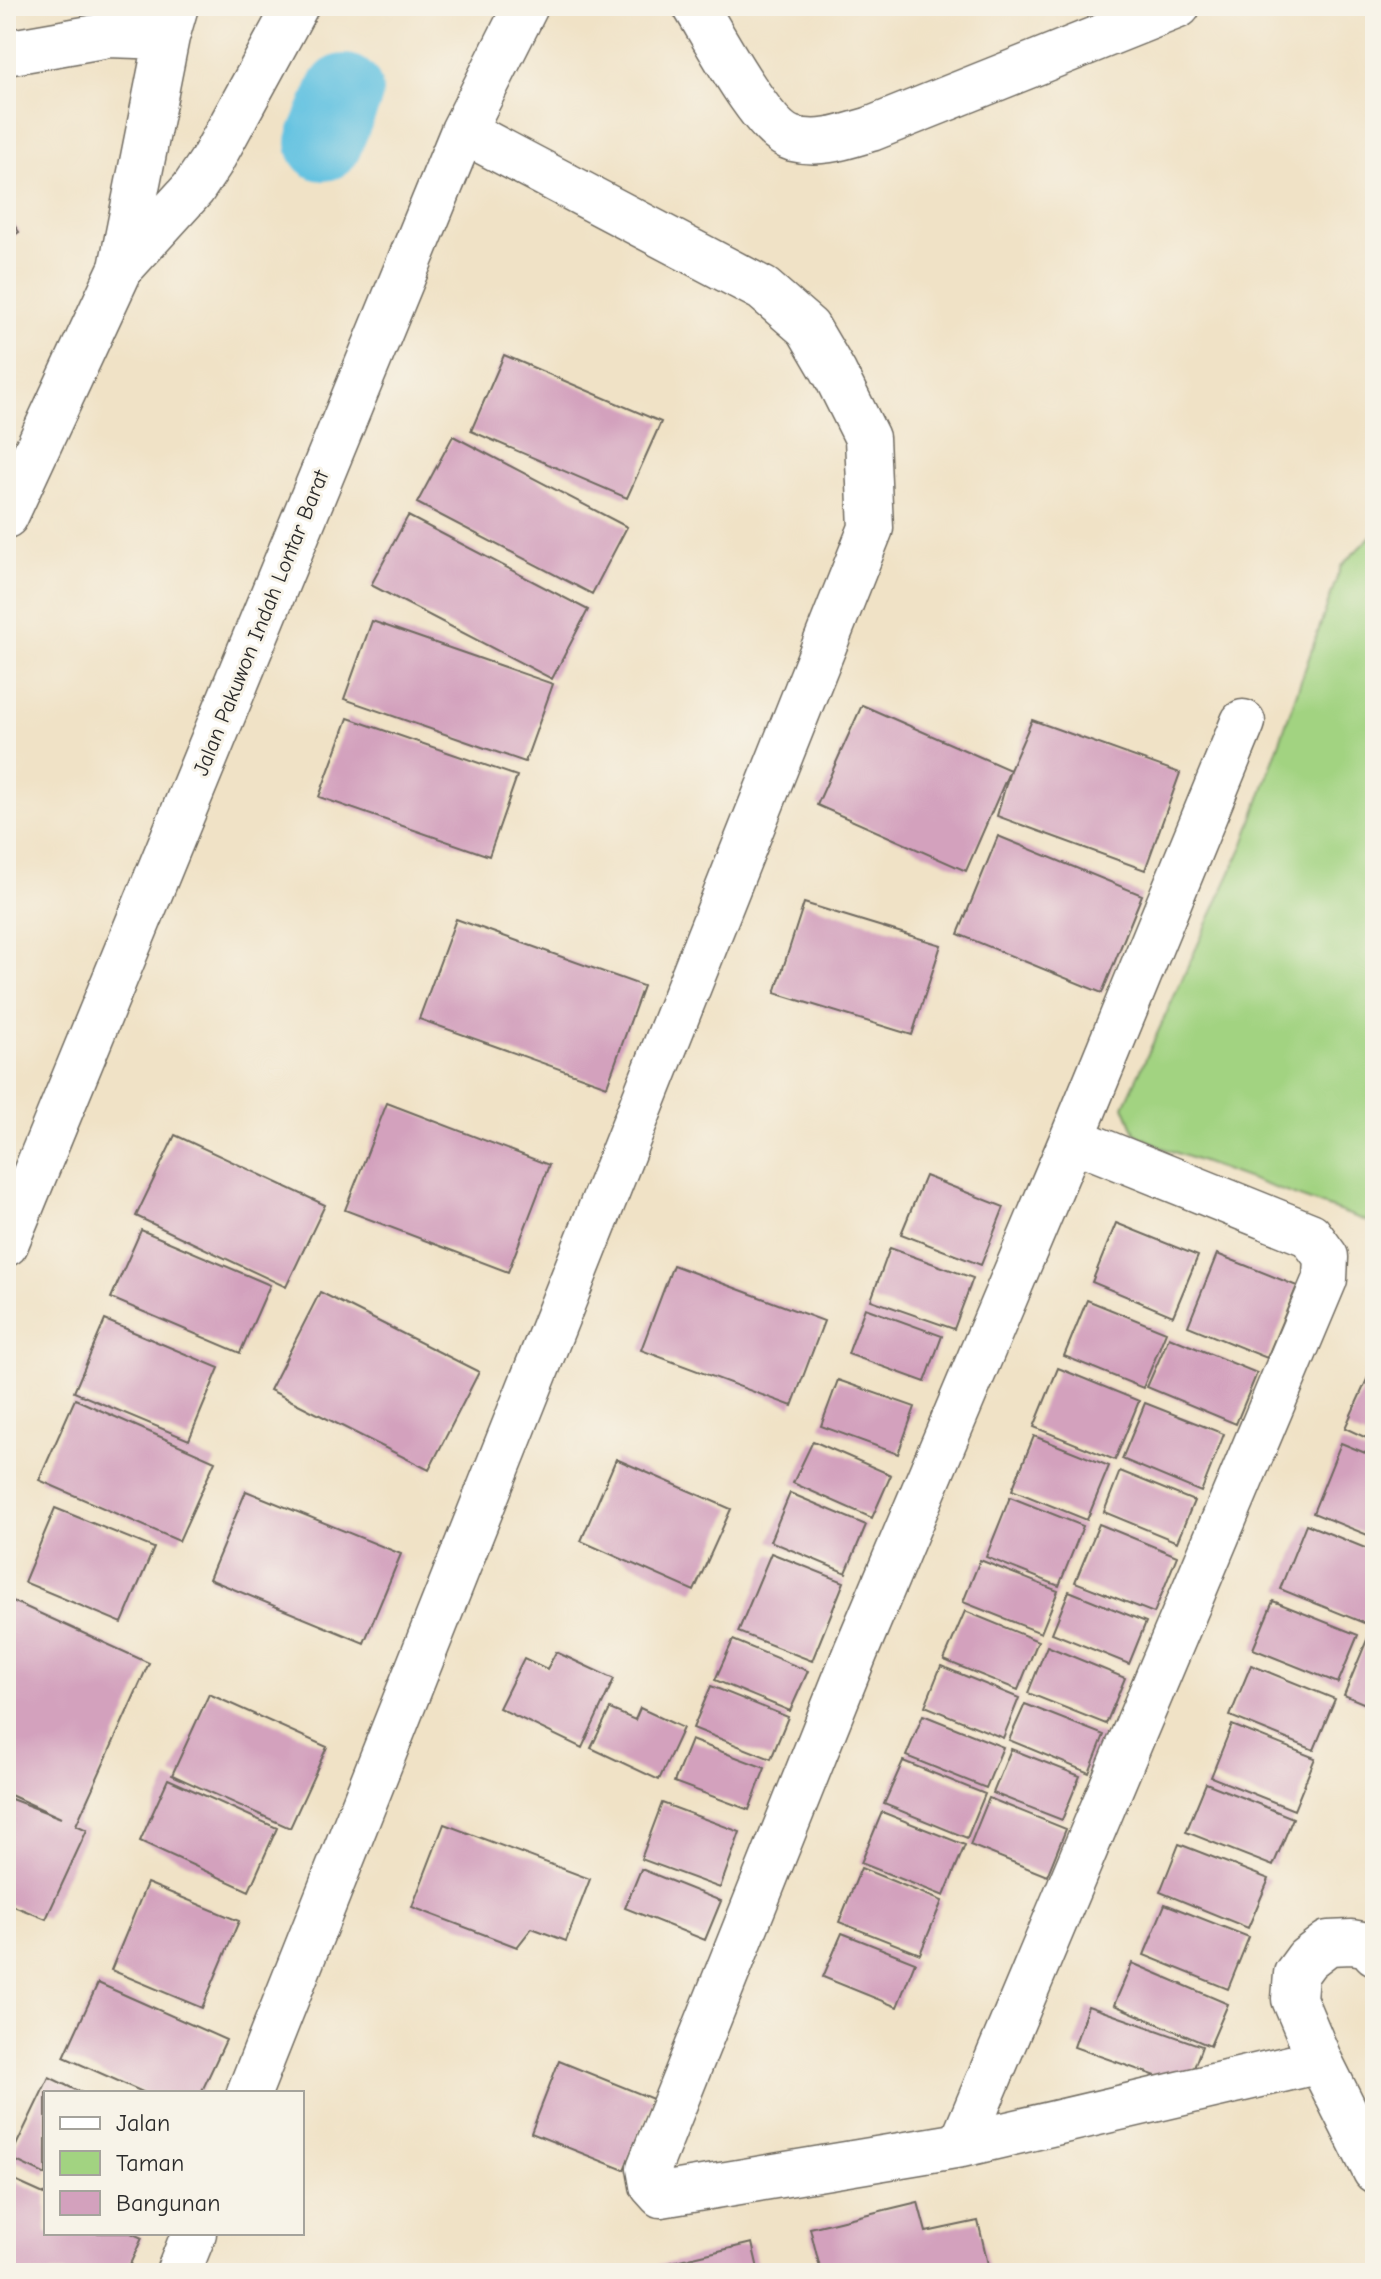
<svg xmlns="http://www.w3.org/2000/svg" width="1381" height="2279" font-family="'Comic Neue',sans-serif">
  <rect width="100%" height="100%" fill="#f7f3e8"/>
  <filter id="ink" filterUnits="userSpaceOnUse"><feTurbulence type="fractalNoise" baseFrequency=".0125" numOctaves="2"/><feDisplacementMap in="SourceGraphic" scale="16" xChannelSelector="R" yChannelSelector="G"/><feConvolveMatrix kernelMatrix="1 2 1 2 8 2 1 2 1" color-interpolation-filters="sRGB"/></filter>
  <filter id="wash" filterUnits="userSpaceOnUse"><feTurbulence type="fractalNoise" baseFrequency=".006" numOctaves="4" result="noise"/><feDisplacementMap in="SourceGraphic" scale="32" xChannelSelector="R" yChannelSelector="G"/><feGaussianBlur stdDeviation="1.8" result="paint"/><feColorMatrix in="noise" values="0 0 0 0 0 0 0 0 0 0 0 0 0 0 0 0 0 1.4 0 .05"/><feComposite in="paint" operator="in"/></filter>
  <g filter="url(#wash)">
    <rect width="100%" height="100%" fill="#f0e2c6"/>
    <path fill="#a2d381" stroke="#667f56" stroke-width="2" d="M1375,532V1224L1160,1147L1135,1133L1124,1106L1244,844L1341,566Z"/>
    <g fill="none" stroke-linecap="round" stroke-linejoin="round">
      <path stroke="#63c2e1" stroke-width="76" d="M324,143L345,92"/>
    </g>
    <g id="blocks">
      <path fill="#d3a1bd" d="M6,214L19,232L6,241Z
        M504,355L661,422L627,498L471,431Z
        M453,436L627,527L592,594L417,503Z
        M408,516L588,610L552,679L371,585Z
        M372,621L553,684L525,762L344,699Z
        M862,705L1010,770L966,871L817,805Z
        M348,718L517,776L489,856L319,797Z
        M1032,720L1180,773L1145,870L997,816L1010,770Z
        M998,836L1142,895L1102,993L958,934Z
        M804,903L941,945L912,1035L775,993Z
        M456,919L643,986L607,1086L419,1019Z
        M387,1103L549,1165L508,1272L345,1210Z
        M175,1135L325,1205L286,1287L136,1216Z
        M925,1176L1004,1207L981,1265L901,1234Z
        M1116,1223L1198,1256L1173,1316L1092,1282Z
        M141,1230L270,1285L240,1353L111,1298Z
        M890,1248L973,1278L954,1329L871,1300Z
        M1217,1254L1297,1286L1267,1358L1188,1326Z
        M673,1265L824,1321L792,1406L641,1350Z
        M320,1292L479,1372L429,1470L270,1390Z
        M1087,1300L1166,1332L1143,1388L1064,1356Z
        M865,1308L942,1336L925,1382L848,1354Z
        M105,1320L219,1368L189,1440L74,1392Z
        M1169,1337L1257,1373L1236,1424L1147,1387Z
        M1058,1368L1139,1401L1115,1460L1034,1427Z
        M1368,1377L1375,1380V1442L1345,1428Z
        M838,1380L915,1407L898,1454L821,1426Z
        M75,1399L215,1461L179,1541L39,1480Z
        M1145,1403L1224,1434L1201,1492L1122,1459Z
        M1034,1436L1109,1466L1087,1520L1012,1490Z
        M813,1441L891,1475L872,1518L793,1483Z
        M1341,1443L1375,1457V1538L1313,1513Z
        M616,1459L731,1509L694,1591L581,1541Z
        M1120,1471L1194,1501L1177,1542L1104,1512Z
        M246,1491L401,1554L364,1643L209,1579Z
        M790,1493L866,1525L846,1573L770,1541Z
        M1010,1497L1083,1526L1059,1586L986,1557Z
        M55,1508L154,1548L122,1623L24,1582Z
        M1099,1524L1177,1556L1154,1613L1075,1582Z
        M1306,1524L1375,1552V1597L1364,1623L1280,1589Z
        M771,1553L844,1582L812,1661L738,1632Z
        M980,1560L1058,1591L1041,1633L963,1602Z
        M1069,1591L1146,1622L1129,1664L1052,1633Z
        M6,1598L149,1663L76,1825L87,1830L46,1919L6,1903V1797L61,1818L6,1793Z
        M1273,1601L1358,1635L1338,1683L1253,1649Z
        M965,1611L1038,1641L1018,1690L944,1660Z
        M1371,1630L1375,1632V1708L1344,1695Z
        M733,1640L808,1671L790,1711L715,1680Z
        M1047,1646L1125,1678L1106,1724L1028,1693Z
        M556,1652L614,1679L582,1748L499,1708L524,1658L547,1669Z
        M1251,1665L1335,1699L1314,1750L1230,1716Z
        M941,1666L1019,1698L1003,1738L925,1706Z
        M711,1686L788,1717L771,1759L693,1728Z
        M209,1694L327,1747L290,1828L172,1775Z
        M1025,1704L1104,1735L1089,1773L1009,1740Z
        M640,1708L683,1728L659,1780L591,1748L610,1709L635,1720Z
        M923,1715L1003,1747L986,1788L906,1756Z
        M1232,1725L1315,1758L1294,1810L1211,1777Z
        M691,1740L765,1768L749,1810L674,1782Z
        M1011,1749L1080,1776L1062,1820L993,1793Z
        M903,1761L985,1794L967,1838L884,1804Z
        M168,1779L277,1828L249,1891L140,1841Z
        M1206,1783L1293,1818L1273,1866L1186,1832Z
        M989,1798L1066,1829L1047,1876L970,1845Z
        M662,1803L740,1832L720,1888L641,1859Z
        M882,1812L965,1845L944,1896L861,1863Z
        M444,1824L590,1879L566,1941L532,1928L517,1947L412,1907Z
        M1179,1844L1269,1879L1248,1928L1160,1892Z
        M861,1868L942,1901L920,1954L839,1922Z
        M641,1869L721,1901L705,1940L625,1908Z
        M147,1883L239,1921L202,2008L111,1970Z
        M1165,1904L1249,1937L1228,1989L1144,1955Z
        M842,1933L915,1962L897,2007L823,1977Z
        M1132,1963L1228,2004L1210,2046L1114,2005Z
        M98,1983L226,2040L201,2093H145L64,2057Z
        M1088,2006L1202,2046L1187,2087L1074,2047Z
        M559,2061L653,2099L624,2170L531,2133Z
        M49,2077L82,2093H46V2175L10,2158Z
        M6,2177L46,2195V2233H131L142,2238L126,2273H11L6,2271Z
        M918,2202L926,2232L978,2221L990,2273H806L820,2268L810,2228Z
        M752,2243L759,2273H644L643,2269Z"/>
    </g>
  </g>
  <g filter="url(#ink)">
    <use href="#blocks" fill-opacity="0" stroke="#706b61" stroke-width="2"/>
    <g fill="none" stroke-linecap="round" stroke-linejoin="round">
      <defs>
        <path id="street" d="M695,6C713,35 763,131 793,139C821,146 844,137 871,129L1178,6
          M6,53L108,35L167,37
          M121,268L193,189L211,162L296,6
          M6,516L121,268L167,37L176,6
          M1243,722L1072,1139L856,1651L649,2168L652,2185L661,2195L961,2145L1320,2061
          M6,1244L463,131L526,6
          M1375,1953L1368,1945L1352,1942L1328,1943L1307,1959L1296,1974L1294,1999L1320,2061L1375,2171
          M249,2093L871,528L867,438L835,374L808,328L763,289L463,131
          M961,2145L1325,1279L1326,1257L1310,1235L1072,1139
          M178,2273L194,2233"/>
      </defs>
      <use href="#street" stroke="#706b61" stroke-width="47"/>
      <use href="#street" stroke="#fff" stroke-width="44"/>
    </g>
  </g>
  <g text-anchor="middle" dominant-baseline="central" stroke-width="6" stroke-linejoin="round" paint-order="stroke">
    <g font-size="22" fill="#2b2b2b" stroke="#f7f3e8">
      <text transform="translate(261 623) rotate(-68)">Jalan Pakuwon Indah Lontar Barat</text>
    </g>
  </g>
  <rect width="1381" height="2279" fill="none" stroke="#f7f3e8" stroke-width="32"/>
  <rect x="44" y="2091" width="260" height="144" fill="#f7f3e8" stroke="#a5a39c" stroke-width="2"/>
  <rect x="60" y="2117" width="40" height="12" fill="#ffffff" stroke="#a5a39c" stroke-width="2"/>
  <text x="116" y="2131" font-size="24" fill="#2b2b2b">Jalan</text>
  <rect x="60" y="2151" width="40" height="24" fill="#a2d381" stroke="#a5a39c" stroke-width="2"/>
  <text x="116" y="2171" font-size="24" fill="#2b2b2b">Taman</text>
  <rect x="60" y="2191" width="40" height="24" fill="#d3a1bd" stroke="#a5a39c" stroke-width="2"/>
  <text x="116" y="2211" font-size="24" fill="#2b2b2b">Bangunan</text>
</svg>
